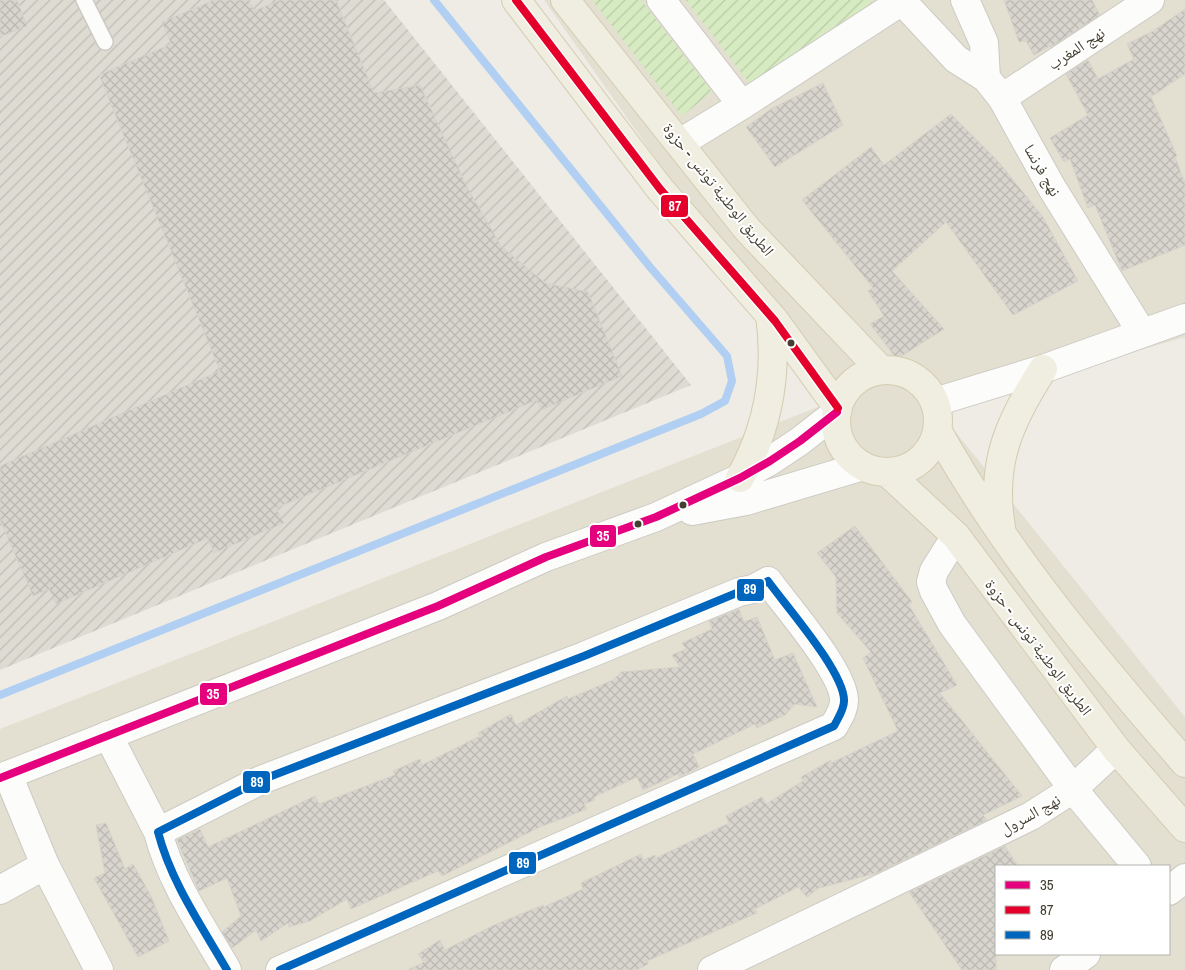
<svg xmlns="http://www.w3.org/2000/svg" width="1185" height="970" font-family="'Archivo Narrow','Noto Naskh Arabic',sans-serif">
  <defs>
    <pattern id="industrial-furrows" width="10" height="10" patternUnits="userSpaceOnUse" patternTransform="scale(1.25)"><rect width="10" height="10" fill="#dedbd3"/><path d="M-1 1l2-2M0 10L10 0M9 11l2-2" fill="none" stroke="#c0bdb6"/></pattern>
    <pattern id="garden-furrows" width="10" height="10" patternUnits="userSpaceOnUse" patternTransform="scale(1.25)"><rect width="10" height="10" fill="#d6ebc1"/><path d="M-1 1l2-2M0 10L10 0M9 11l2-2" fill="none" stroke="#b9cba6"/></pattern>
    <pattern id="building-cross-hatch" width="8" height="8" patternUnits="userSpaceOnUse" patternTransform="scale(1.25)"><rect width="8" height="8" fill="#d7d5cd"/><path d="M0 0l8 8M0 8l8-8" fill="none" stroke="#bab8b0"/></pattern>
  </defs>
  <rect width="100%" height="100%" fill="#eeece5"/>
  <path fill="#e3dfd1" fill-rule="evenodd" d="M544,0H1185V337L937,409L1185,717V970H0V729L828,403ZM996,866H1169V954H996Z"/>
  <path fill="url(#industrial-furrows)" d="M0,0H384L691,385L0,670Z"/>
  <path fill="url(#garden-furrows)" d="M592,0H641L712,92L682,116Z
    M686,0H870L874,5L750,84Z"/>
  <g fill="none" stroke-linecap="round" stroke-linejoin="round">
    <path stroke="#b0cff2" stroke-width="8" d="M0,695L701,414L725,401L732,381L727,356L650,267L434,0"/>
  </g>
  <path fill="url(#building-cross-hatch)" stroke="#d6d3cb" d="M0,0H17L27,26L0,37Z
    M214,0H249L254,11L280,0H336L374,93L420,85L466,185L501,246L545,283L588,292L622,376L541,410L537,400L276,508L284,523L214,553L208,538L56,604L49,589L33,596L0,520V466L220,371L99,75L171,44L162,22Z
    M1004,0H1092L1100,15L1051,47L1050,46L1034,55L1026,41L1019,42Z
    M1185,9V74L1151,97L1177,156L1175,157L1185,183V245L1122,271L1095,205L1088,208L1070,159L1064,162L1050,138L1088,115L1066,74L1088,60L1098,79L1134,59L1127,44L1153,31Z
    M823,83L843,125L775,167L746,127L771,109Z
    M951,114L997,160L1043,217L1078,281L1013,315L946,222L892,271L944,329L897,359L870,324L884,316L868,291L873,288L802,200L871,147L884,165Z
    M855,526L912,602L909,605L957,685L940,693L1022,796L983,815L987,820L877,873L819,888L807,897L798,887L755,909L757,913L647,961L648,964L637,970H408L424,962L418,954L440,940L445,950L492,926L543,905L544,907L583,889L581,883L641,854L643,860L655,855L656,858L729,823L726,816L762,797L766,804L803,781L801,777L831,760V763L898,731L863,658L871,652L837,613L836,577L817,553Z
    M739,609L744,622L757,617L775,660L793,653L817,707L795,704L785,715L757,728L755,724L693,754L699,767L679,777L678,774L643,790L637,777L594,797L595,800L584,804L587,809L540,827L442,876L438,871L351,909L347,899L310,921L289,927L288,923L261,941L256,930L232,948L222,932L241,916L227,878L199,891L177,840L200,829L208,847L315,796L319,804L395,775L393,771L420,759L422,765L480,736L478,733L511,714L516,725L567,696L568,699L613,680L621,672L680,667L672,655L686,649L682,643L712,629L709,621Z
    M106,823L125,869L133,864L151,896L169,941L138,957L94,878L105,873L96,825Z
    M1005,846L1018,866H996V970H962L909,892Z"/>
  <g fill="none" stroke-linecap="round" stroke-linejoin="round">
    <defs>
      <path id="service" d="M84,0L105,42"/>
      <path id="minor" d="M661,0L742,105L902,1
        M901,0L956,59L986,78
        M965,0L984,43L986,78L1002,98L1052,188L1142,333
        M1002,98L1150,0
        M680,143L742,105
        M108,735L158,832
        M1116,749L1073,789L1137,866
        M8,775L45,865L99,970
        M0,890L45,865
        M1169,891L1185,878
        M227,970C201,925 171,882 158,832L261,780L584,656L739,592L753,589L768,581C786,606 845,673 844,701C844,710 838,718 834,726L280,970
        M712,970L1031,816L1073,789L952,624L934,591L931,582L934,571L956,536
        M1064,970L1086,954"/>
      <path id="tertiary" d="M935,402L1043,369L1185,318
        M692,511L746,501L863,466
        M0,778L438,606L546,557L656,517L740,478L770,461L800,441L837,412"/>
      <path id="primary" d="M516,0L660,189L775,321L838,408
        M565,0L747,229L881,370
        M836 421a51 51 0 1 1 102 0a51 51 0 1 1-102 0Z
        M937,430C1004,551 1095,659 1185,763
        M887,472L956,536L1116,749L1185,828
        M740,478C768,428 778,372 770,315
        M1001,527C990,464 1009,422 1043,369"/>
    </defs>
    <use href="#service" stroke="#cccac3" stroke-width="18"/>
    <use href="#minor" stroke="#cccac3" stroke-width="30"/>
    <use href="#tertiary" stroke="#cccac3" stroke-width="30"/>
    <use href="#primary" stroke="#d2ccb0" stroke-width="30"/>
    <use href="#service" stroke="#fcfcfb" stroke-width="15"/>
    <use href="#minor" stroke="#fcfcfb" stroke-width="28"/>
    <use href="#tertiary" stroke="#fcfcfb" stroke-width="28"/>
    <use href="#primary" stroke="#f0ede1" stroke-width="28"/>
    <defs>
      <path id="bus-1" d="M0,778L438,606L546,557L656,517L740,478L770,461L800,441L837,412"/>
      <path id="bus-2" d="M516,0L660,189L775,321L838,408"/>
      <path id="bus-3" d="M227,970C201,925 171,882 158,832L261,780L584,656L739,592L753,589L768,581C786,606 845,673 844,701C844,710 838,718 834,726L280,970"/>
    </defs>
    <use href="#bus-1" stroke="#fff" stroke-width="11"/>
    <use href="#bus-2" stroke="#fff" stroke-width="11"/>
    <use href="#bus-3" stroke="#fff" stroke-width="11"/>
    <use href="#bus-1" stroke="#e5007d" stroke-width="8"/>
    <use href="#bus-2" stroke="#e4002b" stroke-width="8"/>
    <use href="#bus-3" stroke="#0065bd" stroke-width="8"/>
  </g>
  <g fill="#443f31" stroke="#fff" stroke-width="2">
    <circle cx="791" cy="343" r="4.5"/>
    <circle cx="683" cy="505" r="4.5"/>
    <circle cx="638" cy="524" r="4.5"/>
  </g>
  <g text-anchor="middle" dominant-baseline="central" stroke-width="4" stroke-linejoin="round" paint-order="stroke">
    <g font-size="16" fill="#443f31" stroke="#fff">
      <text transform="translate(1076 48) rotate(-33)">نهج المغرب</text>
      <text transform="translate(1043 170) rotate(60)">نهج فرنسا</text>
      <text transform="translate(719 189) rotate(51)">الطريق الوطنية تونس - حزوة</text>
      <text transform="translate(1039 647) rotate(53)">الطريق الوطنية تونس - حزوة</text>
      <text transform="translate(1030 814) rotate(-29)">نهج السرول</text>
    </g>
  </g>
  <g stroke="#fff" stroke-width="2">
    <rect x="660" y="194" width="29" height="24" rx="5" fill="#e4002b"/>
    <rect x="589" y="524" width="28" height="24" rx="5" fill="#e5007d"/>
    <rect x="736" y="578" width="29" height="24" rx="5" fill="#0065bd"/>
    <rect x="199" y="682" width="29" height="24" rx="5" fill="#e5007d"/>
    <rect x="242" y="770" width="29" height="24" rx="5" fill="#0065bd"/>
    <rect x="508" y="851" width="29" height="24" rx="5" fill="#0065bd"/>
  </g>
  <g font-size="14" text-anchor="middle" font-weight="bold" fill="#fff">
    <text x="675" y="211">87</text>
    <text x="603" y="541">35</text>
    <text x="750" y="594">89</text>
    <text x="213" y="699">35</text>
    <text x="257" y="787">89</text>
    <text x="523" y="868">89</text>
  </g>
  <rect x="995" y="865" width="175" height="90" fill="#ffffff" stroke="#b4b2ad"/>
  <rect x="1005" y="881" width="25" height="8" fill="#e5007d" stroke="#b4b2ad"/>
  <text x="1040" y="890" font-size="15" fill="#443f31">35</text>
  <rect x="1005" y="906" width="25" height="8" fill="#e4002b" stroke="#b4b2ad"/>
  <text x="1040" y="915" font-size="15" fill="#443f31">87</text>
  <rect x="1005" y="931" width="25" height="8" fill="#0065bd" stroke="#b4b2ad"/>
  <text x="1040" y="940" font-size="15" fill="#443f31">89</text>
</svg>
